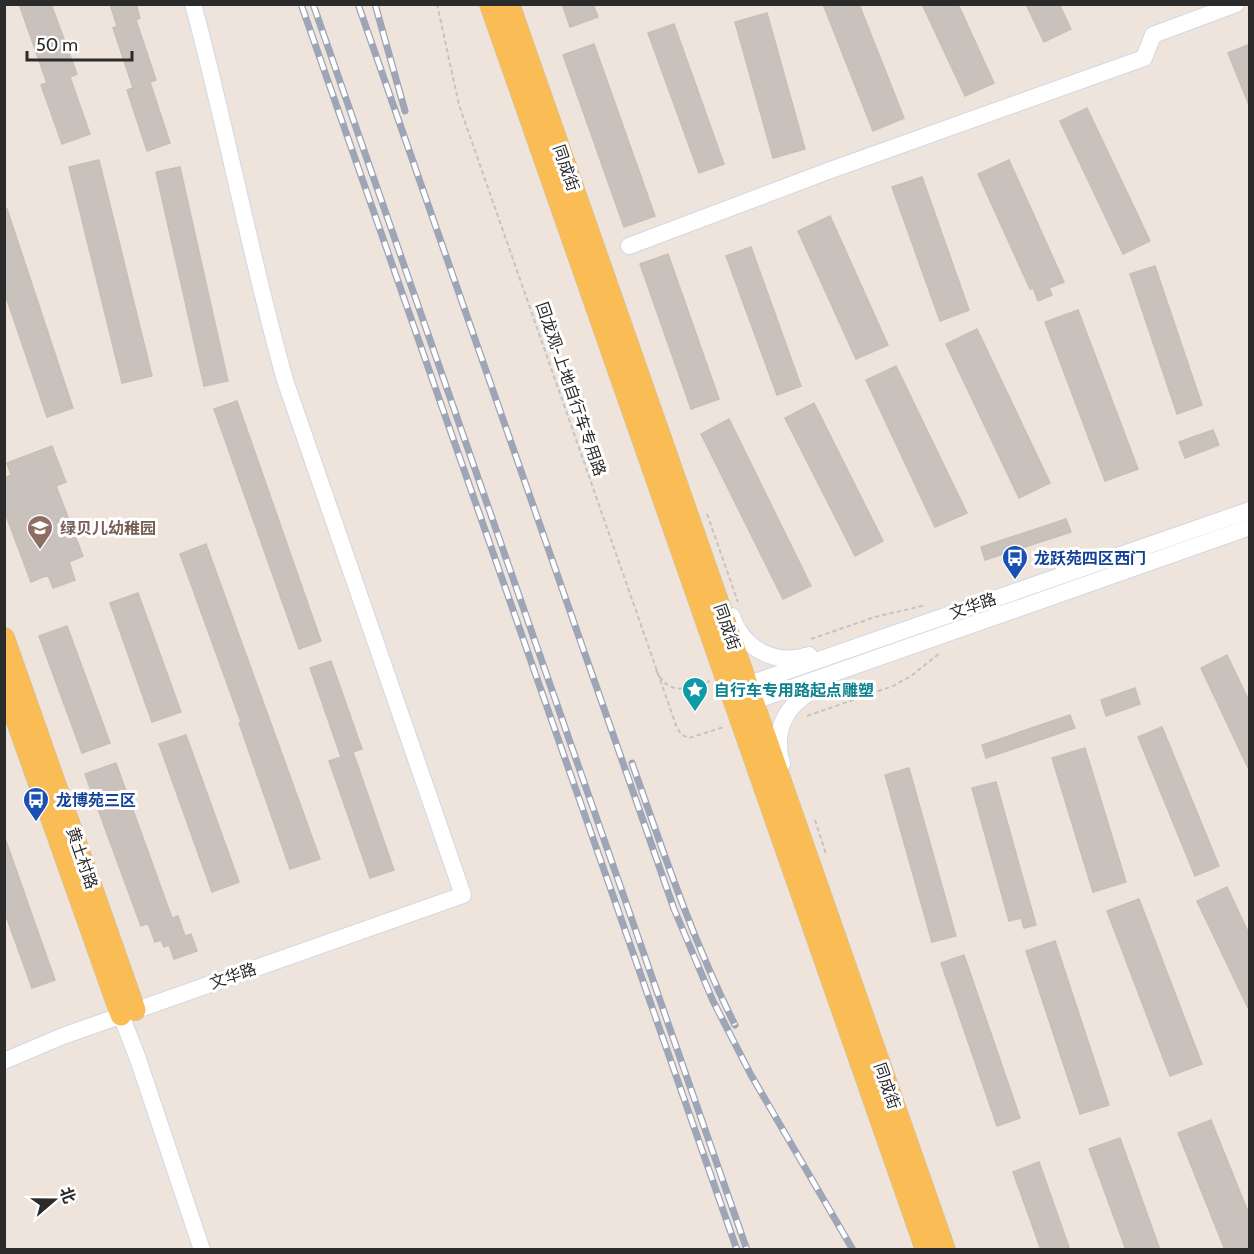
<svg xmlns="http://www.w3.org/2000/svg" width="1254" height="1254" font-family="Cabin,'Noto Sans SC',sans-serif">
  <rect width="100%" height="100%" fill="#eee4dc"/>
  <path fill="#c9c1bc" stroke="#c9c0b5" stroke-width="1.5" d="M19,4H51L77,74L70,77L90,134L62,144L41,85L47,83Z
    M110,4H136L140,18L136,20L156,80L150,82L170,143L147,151L127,90L133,88L113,28L117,26Z
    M562,4H593L598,17L570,27Z
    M823,4H859L904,118L873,131Z
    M922,4H958L994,83L965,96Z
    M1026,4H1059L1071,29L1044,42Z
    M767,13L805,149L773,158L735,22Z
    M674,24L724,164L699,173L648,33Z
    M594,44L655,216L624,227L563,55Z
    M1250,44V105H1249L1228,53Z
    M1087,108L1150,241L1123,254L1060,121Z
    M99,160L152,376L122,383L69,167Z
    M1009,160L1064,282L1049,288L1052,295L1038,301L1033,288L1030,289L978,174Z
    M180,167L228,381L204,386L156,172Z
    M922,177L969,310L940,321L892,187Z
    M4,209H7L73,408L47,417L4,291Z
    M830,216L888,345L856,359L798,231Z
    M751,247L801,386L777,395L726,256Z
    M668,254L719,399L691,409L640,264Z
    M1155,266L1202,405L1177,414L1130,274Z
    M1078,310L1138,469L1105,481L1045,322Z
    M977,329L1050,483L1019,498L946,344Z
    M896,366L967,513L935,527L866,380Z
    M237,401L321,641L299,649L214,409Z
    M814,403L883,541L855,556L785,418Z
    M729,419L811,586L783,599L701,434Z
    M1213,430L1219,445L1185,458L1179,442Z
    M52,446L66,482L56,486L83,556L69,562L75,580L53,588L48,575L31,582L4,510V478L11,475L7,463Z
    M1066,519L1071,532L985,560L981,547Z
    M206,544L320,859L290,869L239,723L241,722L180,554Z
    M138,593L181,712L152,722L110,603Z
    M67,626L110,743L82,753L39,636Z
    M1227,655L1250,703V772L1201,668Z
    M331,661L362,749L353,752L394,870L370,878L329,761L341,757L310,668Z
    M1135,688L1140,704L1106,716L1101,700Z
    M1070,715L1075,728L986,758L982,745Z
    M1162,727L1219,866L1195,876L1138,737Z
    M186,735L239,882L212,892L159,744Z
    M1085,748L1126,882L1093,892L1052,758Z
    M116,763L172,918L178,916L185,936L191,934L197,951L174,959L169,945L164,947L161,940L155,942L148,923L141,926L85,774Z
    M909,768L956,936L932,942L885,775Z
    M996,782L1036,925L1024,928L1021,918L1009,921L972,788Z
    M6,841L55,980L32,988L4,910V842Z
    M1227,887L1250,936V1012L1197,901Z
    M1139,899L1202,1064L1170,1076L1107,911Z
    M1055,941L1109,1105L1080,1114L1026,951Z
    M964,955L1020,1118L997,1126L941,963Z
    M1211,1120L1250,1217V1250H1225L1178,1133Z
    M1120,1138L1160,1250H1126L1089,1149Z
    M1039,1162L1070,1250H1041L1013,1172Z"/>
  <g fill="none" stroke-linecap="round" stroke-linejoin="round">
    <defs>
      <path id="minor" d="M629,246L828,171L1144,58L1153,35L1236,4
        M732,616C743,649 775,666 809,655
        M738,688L1250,510
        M743,705L1250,527
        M782,764C771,727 788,702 821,686
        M121,1015L138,1059L202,1250
        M4,1061L63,1036L463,895L285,380C250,256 227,129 193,4"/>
      <path id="major" d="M490,4L926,1250
        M509,4L945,1250
        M4,638L135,1010
        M4,685L121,1015"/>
    </defs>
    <use href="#minor" stroke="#d1d7e5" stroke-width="18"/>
    <use href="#major" stroke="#c4c4c4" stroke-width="22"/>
    <path stroke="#c4c4c4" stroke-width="2" stroke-dasharray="4.5 3" stroke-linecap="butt" d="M437,4L459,105L677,728L682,735L689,738L724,727
      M707,514L738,602
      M811,639L875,617L926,605
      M656,670C669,697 687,689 710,681
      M807,716L893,686L911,676L941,652
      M815,820L826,854"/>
    <use href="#minor" stroke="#fff" stroke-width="16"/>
    <use href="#major" stroke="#fabd55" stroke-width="21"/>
    <defs>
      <path id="rail" d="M301,4L737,1250
        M313,4L747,1250
        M358,4L674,909L713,1001L751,1075L853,1250
        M375,4L405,111
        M632,763C663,851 693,941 735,1025"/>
    </defs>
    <use href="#rail" stroke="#9ea5b7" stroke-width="7"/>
    <use href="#rail" stroke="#fff" stroke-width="4.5" stroke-dasharray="14" stroke-linecap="butt"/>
  </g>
  <defs>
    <symbol id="school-pin" viewBox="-11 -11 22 30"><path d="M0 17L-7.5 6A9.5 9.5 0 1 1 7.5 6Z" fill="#8d6e63" stroke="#fff"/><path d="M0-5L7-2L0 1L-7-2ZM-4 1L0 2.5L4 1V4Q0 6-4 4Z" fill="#fff"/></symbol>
    <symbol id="bus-pin" viewBox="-11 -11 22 30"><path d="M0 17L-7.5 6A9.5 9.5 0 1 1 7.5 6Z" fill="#1a4fb4" stroke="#fff"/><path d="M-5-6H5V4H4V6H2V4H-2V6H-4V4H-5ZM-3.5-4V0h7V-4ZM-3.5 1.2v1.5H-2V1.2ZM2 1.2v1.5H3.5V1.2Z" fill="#fff"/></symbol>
    <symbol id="sight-pin" viewBox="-11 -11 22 30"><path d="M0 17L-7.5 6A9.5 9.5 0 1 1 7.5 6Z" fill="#0f9aa8" stroke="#fff"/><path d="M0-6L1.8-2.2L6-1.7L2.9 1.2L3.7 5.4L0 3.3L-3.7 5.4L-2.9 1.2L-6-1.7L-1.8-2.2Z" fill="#fff"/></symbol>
  </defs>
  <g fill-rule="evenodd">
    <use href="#school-pin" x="25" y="513" width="30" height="40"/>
    <use href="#bus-pin" x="1000" y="543" width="30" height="40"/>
    <use href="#sight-pin" x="680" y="675" width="30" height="40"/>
    <use href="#bus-pin" x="21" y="785" width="30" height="40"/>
  </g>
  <g text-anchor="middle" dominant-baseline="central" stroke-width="6" stroke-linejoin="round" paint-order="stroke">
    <g font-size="16" fill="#2b2b2b" stroke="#fff">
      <text transform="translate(566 168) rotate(71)">同成街</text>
      <text transform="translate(571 389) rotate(71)">回龙观-上地自行车专用路</text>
      <text transform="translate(973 606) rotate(-19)">文华路</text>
      <text transform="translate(727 627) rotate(71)">同成街</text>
      <text transform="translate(82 858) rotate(71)">黄土村路</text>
      <text transform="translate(233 976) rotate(-19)">文华路</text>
      <text transform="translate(887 1086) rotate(71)">同成街</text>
    </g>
    <g font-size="16" font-weight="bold" fill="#785e54" stroke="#fff" text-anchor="start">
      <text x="60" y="528">绿贝儿幼稚园</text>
    </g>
    <g font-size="16" font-weight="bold" fill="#164399" stroke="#fff" text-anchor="start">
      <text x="1034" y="558">龙跃苑四区西门</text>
      <text x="56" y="800">龙博苑三区</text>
    </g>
    <g font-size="16" font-weight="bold" fill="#0d838f" stroke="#fff" text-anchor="start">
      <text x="714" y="690">自行车专用路起点雕塑</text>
    </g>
  </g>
  <rect width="1254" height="1254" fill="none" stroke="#2b2b2b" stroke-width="12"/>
  <g transform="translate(54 1200) rotate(70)" stroke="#ffffff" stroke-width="4.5" paint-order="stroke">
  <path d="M0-4.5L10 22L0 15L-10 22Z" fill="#2b2b2b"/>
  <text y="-9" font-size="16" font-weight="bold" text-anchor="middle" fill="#2b2b2b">北</text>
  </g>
  <path d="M27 51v9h105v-9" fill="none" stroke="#2b2b2b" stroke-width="3"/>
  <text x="36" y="51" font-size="18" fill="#2b2b2b" stroke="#ffffff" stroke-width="4.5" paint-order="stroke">50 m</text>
</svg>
